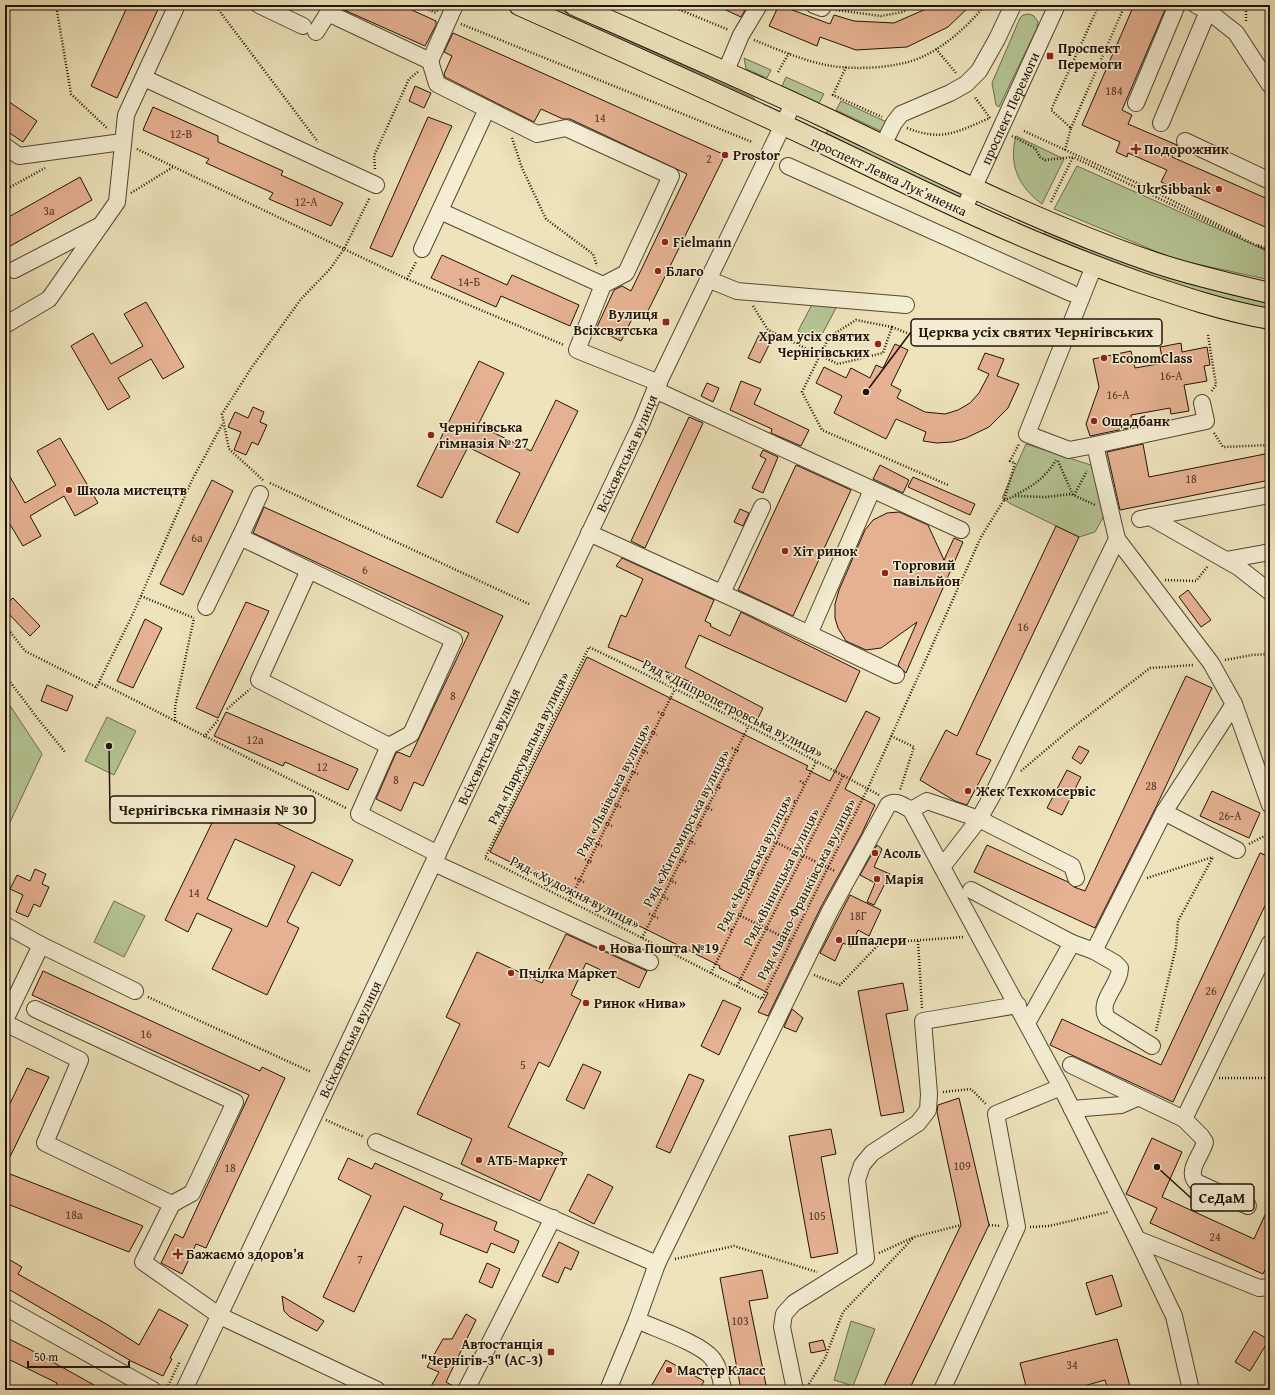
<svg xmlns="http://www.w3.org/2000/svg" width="1275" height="1395" font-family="'Gentium Book Plus',serif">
  <rect width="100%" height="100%" fill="#eee3bb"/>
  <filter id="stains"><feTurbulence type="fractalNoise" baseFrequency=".005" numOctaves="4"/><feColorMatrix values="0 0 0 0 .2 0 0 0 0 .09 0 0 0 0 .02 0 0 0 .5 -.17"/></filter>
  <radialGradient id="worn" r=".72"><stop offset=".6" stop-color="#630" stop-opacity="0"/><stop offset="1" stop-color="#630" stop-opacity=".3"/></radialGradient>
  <path fill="#b5c493" stroke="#6b6c4d" d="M536,5H550L754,98L755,101V103Z
    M1029,14L1034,16L1038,22L1037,28L999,107L996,105L992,83L1020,18L1023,15Z
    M744,58L771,70L767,78L746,69Z
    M786,77L824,94L819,103L782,86Z
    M841,101L889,123L885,133L836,110Z
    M828,130L831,131L964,196L960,199L829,135L826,133Z
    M1016,136L1064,159L1042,204C1019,187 1008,165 1016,136Z
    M1077,166L1270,252V280L1174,259L1054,209Z
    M1046,231L1128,264L1186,283L1270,304V311L1183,289L1042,236Z
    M816,297L836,308L818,342L798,331Z
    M1026,444L1094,466L1105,514L1095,532L1079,537L1011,504L1002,498Z
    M5,698L42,754L5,833Z
    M107,717L136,731L114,775L85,761Z
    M114,901L145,916L124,957L94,942Z
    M851,1321L875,1329L853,1386L834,1380Z"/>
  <path fill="#e5b192" stroke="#211307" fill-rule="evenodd" d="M128,5H160L117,98L91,86Z
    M333,5H401L436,21V25L425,46Z
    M715,5H748L741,17Z
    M779,5L830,24L834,15L854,21L894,23L935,5H971L948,27L907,47L856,50L820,37L817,46L769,26Z
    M1134,5H1167L1122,110L1132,115L1128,124L1177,145L1172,157L1270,200V229L1161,182L1167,170L1128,153L1127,157L1116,152L1120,142L1082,125Z
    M453,33L725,155L644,319L634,315L621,341L596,329L614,290L622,286L631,291L687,174L570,119H563L541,109L534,122L445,77L444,74L452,56L444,52Z
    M415,86L431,93L424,108L409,101Z
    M5,99L37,121L23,142L5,130Z
    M153,107L218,136V142L283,171L281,175L343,203L331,226L269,199L273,193L206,163L209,159L143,130Z
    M428,117L452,126L392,257L370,248Z
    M80,177L92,200L5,249V219Z
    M442,255L507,285L512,275L579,305L570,326L501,296L496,307L431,278Z
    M146,302L184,367L163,379L151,359L118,378L130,397L108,410L71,346L93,333L111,364L143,346L124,314Z
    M760,333L772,339L760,363L748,358Z
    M1181,343L1182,352L1207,347L1210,365L1204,366L1207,381L1184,385L1189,411L1171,414L1170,408L1131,415L1133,427L1090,436L1086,424L1099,387L1093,359L1131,351L1135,368L1163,363L1160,347Z
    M895,344L908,350L891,385L901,390L897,398L925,412L945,414L958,410L970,403L979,393L989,374L978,369L985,353L1004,359L997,376L1019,384L1008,408L989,427L966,438L952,442L937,443L923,441L926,432L896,419L886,439L834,413L842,396L816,383L824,367L846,378L851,368L870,378L876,365L883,368Z
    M479,361L504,373L478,425L531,451L556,400L578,411L518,533L496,522L520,473L468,447L442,498L417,486Z
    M741,381L761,389L754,404L809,430L801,446L771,433L772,429L730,410Z
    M707,383L719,388L713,402L701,396Z
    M253,407L264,412L260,422L267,425L258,445L252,442L246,455L234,450L241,432L228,427L235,412L248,418Z
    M689,417L703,423L645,548L631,541Z
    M60,438L98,503L75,516L64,496L30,516L41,536L23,546L5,516V468L25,503L56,485L37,451Z
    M1143,444L1149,477L1270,453V480L1120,510L1107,452Z
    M763,450L778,457L763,493L752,488L766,459L760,456Z
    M796,465L851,490L793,616L738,590Z
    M880,465L909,480L903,493L873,479Z
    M913,477L975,504L970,515L908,487Z
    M212,480L233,491L183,595L160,584Z
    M264,507L503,616L423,786L414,782L401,811L376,799L396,753L398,752L410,757L469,633L253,533Z
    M740,509L749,513L743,526L734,522Z
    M899,512L928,525L944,560L954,538L963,542L906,673L898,665L917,622L881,648L866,650L846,641L838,628L835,618V604L839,590L865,530L873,520L887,513Z
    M1056,526L1079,537L976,754L991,760L967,805L955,801L920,780L946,730L957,736Z
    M622,558L714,600L705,621L711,624L710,626L730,636L741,612L860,671L846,702L699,635L685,667L763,708L757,720L692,685L693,683L608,647L621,615L626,617L643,579L616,566Z
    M1188,590L1211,620L1201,627L1179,597Z
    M13,598L40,626L30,636L5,610V605Z
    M246,602L269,611L218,718L196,708Z
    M145,619L162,628L133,688L117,681Z
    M587,657L808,766L806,769L830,781L866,711L880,718L845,789L875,805L861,835L821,907L768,1016L758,1012L768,993L719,968L720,966L490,852Z
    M1186,676L1212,688L1156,807L1095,928L974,872L987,845L1068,882L1074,887L1085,891Z
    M47,685L73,696L67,711L41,701Z
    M226,712L358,769L348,790L285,762L283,766L214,736Z
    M1079,746L1089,751L1081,764L1072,758Z
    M1067,770L1081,777L1062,815L1047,808Z
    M1212,791L1260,813L1249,838L1200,816Z
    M224,798L353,860L340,886L312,872L287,922L299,928L267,995L212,969L232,929L197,913L188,932L165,920ZM235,839L295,866L267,927L207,899Z
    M877,845L882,849L874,867L890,874L874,905L867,902L875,883L860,875Z
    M1260,853L1270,857V895L1173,1102L1050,1045L1062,1019L1161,1065Z
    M35,869L46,874L42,884L49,887L40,907L34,904L28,917L16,912L23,895L10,889L17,875L30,881Z
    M850,895L881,910L869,936L858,930L851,947L843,943L835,961L820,953Z
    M566,934L647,971L639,988L586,963L571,995L581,1000L549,1067L539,1062L508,1127L563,1153L540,1201L461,1164L472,1139L417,1114L460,1024L446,1017L477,952L542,983Z
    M43,971L260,1071L262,1067L285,1078L206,1248L196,1244L182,1274L161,1263L175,1234L183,1238L249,1095L32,995Z
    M903,983L908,1010L886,1014L904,1112L881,1116L858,991Z
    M723,1000L741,1008L719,1055L701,1046Z
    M792,1009L803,1018L796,1032L784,1027Z
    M583,1064L601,1072L584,1109L566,1100Z
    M27,1068L49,1077L5,1167V1114Z
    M689,1074L704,1080L670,1153L656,1147Z
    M959,1098L989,1225L909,1390H882L961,1225L937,1112L938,1105Z
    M831,1129L836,1154L821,1157L838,1253L811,1258L789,1136Z
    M1152,1138L1182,1152L1162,1197L1254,1239L1270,1204V1259L1263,1274L1150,1223L1157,1208L1126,1194Z
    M348,1158L372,1169L375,1163L443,1194L440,1199L497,1222L494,1230L519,1241L514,1253L491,1243L487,1253L440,1234L443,1224L404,1206L354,1312L323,1297L371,1196L338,1179Z
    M5,1172L143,1226L129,1252L5,1203Z
    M588,1174L613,1187L594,1224L569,1211Z
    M559,1242L579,1252L571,1270L565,1267L558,1283L542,1276Z
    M5,1257L22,1267L18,1274L108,1325L139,1345L159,1309L188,1325L170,1358L172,1359L163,1376L131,1361L5,1287Z
    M487,1263L500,1269L492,1288L479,1282Z
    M762,1270L768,1298L749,1301L767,1390H741L720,1278Z
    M1112,1275L1122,1306L1096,1315L1086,1283Z
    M282,1296L324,1321L317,1331L290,1317L284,1311Z
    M466,1314L476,1320L446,1382L457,1388V1390H429L439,1372L427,1367L443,1339H452Z
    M1254,1331L1269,1340L1250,1371L1235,1362Z
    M5,1337L33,1351L103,1390H65L56,1385L57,1383L8,1359L5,1357Z
    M1117,1339L1131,1390H1108L1105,1380L1070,1390H1027L1020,1363Z
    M823,1340L826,1350L811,1353L809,1343Z
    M666,1360L704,1381L699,1390H649Z"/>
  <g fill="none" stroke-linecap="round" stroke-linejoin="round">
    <defs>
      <g id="minor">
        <path d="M259,5L303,26"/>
        <path d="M814,5L822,8"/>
        <path d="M1196,5L1208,11L1236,33L1270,85"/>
        <path d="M316,32L328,13L430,61L455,5"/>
        <path d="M725,73L741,35L759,5"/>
        <path d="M144,78L376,185"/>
        <path d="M1136,103L1177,5"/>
        <path d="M487,109L537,134L566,128L671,176L626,273L603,285L577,350L659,383"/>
        <path d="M1161,123L1208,11"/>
        <path d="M1185,141L1270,181"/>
        <path d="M883,145L894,123L901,114L950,93L966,84L979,71L997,39L1013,5"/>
        <path d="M5,146L19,156L122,142"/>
        <path d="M788,166L1071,293"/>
        <path d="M440,211L603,285"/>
        <path id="s1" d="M963,211L1057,5"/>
        <path d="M422,249L487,109L437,84L430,61"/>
        <path d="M14,270L99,226"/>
        <path d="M710,280L737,291L906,305"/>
        <path d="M5,325L49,299L117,202L126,115L177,5"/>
        <path d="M655,390L961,530"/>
        <path d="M1095,445L1206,421L1202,403"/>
        <path d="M260,494L240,537L454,640L411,734L389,746L359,814L438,854"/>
        <path d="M1150,517L1270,495"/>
        <path d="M1140,519L1150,517L1238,567L1270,592"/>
        <path d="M589,533L750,606L896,675"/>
        <path d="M1117,539L1211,663L1234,704L1270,805"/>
        <path d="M1226,560L1270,552"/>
        <path d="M309,570L259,680L389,746"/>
        <path d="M722,593L762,507"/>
        <path d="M206,607L240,537"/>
        <path d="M809,634L872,490"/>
        <path d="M911,810L927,801L979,819L1072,866L1076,878"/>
        <path d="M1164,812L1237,850"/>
        <path d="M434,863L650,962"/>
        <path d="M942,867L979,819L993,794L1117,539L1095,445L1069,450L1027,434L1094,266"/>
        <path d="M971,890L1072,943L1094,951L1164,812L1234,704"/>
        <path d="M5,925L41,945"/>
        <path d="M1094,951L1115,963L1120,968C1120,985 1097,1001 1107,1018L1152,1046"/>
        <path d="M35,1009L235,1102L192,1193L172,1204L143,1262L220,1316L377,1390"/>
        <path d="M5,1020L41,945L135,991"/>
        <path d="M5,1023L80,1060L45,1143L172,1204"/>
        <path d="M1027,1023L1072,943"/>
        <path d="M1071,1065L1184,1119L1270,943"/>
        <path d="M1072,1109L1121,1105L1137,1098"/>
        <path d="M1184,1119L1201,1136L1205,1142C1202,1155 1186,1170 1196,1182L1248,1206"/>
        <path d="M376,1142L657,1264L830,911L888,805C896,799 903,806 911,810L1061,1087L1137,1239L1174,1316L1191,1390"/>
        <path d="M1137,1239L1259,1288L1270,1287"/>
        <path d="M5,1307L153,1390"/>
        <path d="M637,1320C656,1329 700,1343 712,1358C719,1366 721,1379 723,1390"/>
        <path id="s2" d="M184,1390L642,422L655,390L793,104"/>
        <path d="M466,1390L553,1218"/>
        <path d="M608,1390L637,1320L657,1264"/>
        <path d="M795,1390L782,1327L784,1314L794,1303L866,1258L857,1180L862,1165L872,1153L918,1123L928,1110L929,1094L923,1021L1018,1005"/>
        <path d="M942,1390L1017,1227L996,1114L1061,1087"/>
      </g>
      <path id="major" d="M519,5C629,54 739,103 847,155C942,201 1037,246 1136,281C1180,296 1224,311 1270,319
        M574,5C658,42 743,79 826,118C933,169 1041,224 1153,262C1191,275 1231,284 1270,293"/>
    </defs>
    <use href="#minor" stroke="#544734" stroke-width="18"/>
    <use href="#major" stroke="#211307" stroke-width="22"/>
    <path stroke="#211307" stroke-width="2.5" stroke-dasharray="1 2" stroke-linecap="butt" d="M56,5L71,94L108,129
      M215,5L318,142
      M418,5L436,13
      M423,5L438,11
      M668,5L729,30
      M1246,5V22
      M836,10L881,16L903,12L912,5
      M461,24L752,142
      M754,40C779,50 806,62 832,66C857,70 898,68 922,57C946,46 969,25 985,5
      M936,49L956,73
      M846,67L833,95L882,117
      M778,72L789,53
      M907,128C943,142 956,132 990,118L974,96
      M1071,128L1125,5
      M1024,131L1148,188L1242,237
      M1012,136L1035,148L1040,157L1045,160L1073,157L1270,252
      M512,138L522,168L546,219L593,254L597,266
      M137,149L344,249L370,197
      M1065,150L1071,128L1051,110L1099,5
      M375,169L374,156L409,79L419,71
      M5,190L45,168
      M131,193L173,167
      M1051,202L1073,157
      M1258,245L1270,250
      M407,279L564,345
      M753,306L768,330L838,364L883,353L892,327L907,333
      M892,327L856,320L829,337L802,392L822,430L948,485
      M1208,335L1216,385L1211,392
      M1214,433L1223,447L1270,445
      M1058,461L1073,495
      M263,480L229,449L222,414L252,367L301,299L330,269L344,249L407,279L416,262
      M270,483L529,604
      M1015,495C1032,487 1046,477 1056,460
      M1074,495L1087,471
      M1004,500L1015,496L1046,497L1071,494L1095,505
      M1165,580L1196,581L1208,566
      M141,596L194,618
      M5,625L25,651L96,687
      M1225,660L1252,655L1270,654
      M5,675L38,719L65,752
      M99,682L346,808
      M96,688L132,616L192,480L223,423
      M227,709L250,689
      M658,712L666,716
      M175,721V707L194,618
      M649,730L657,735
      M891,736L914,747L900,790
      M204,737L218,720
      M732,748L740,752
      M639,749L648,753
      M723,767L731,771
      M629,770L638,774
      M1021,771L1067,732L1150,668L1194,665
      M800,781L805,784
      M714,785L722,789
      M620,787L629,791
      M879,795C784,743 687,694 589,647L485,858L762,999L868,788L981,537L1004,500L1015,463L1010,461L1019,444
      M791,800L796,802
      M612,803L621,807
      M703,806L712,810
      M782,818L787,820
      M603,822L612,826
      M695,823L703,827
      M687,839L695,844
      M771,840L835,871
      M593,842L602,846
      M1249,844L1270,833
      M763,856L768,859
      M677,858L686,862
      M585,859L593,863
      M755,872L760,875
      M575,878L584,882
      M1147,878L1213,857
      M667,879L676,883
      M746,891L750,894
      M659,895L668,899
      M569,901L675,689
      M735,913L791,941
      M649,914L658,918
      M728,928L732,930
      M642,938L748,727
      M918,941L922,1008
      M711,973L816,762
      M814,975L840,985L880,943L964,937
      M737,986L843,776
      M148,997L311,1072
      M1156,1031L1176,947L1178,921L1213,857
      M1219,1078H1270
      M943,1092L971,1089L986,1104
      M326,1120L364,1137
      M989,1225L1001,1226
      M1030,1227L1049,1226L1108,1212
      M879,1253L914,1237L961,1225
      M675,1259L734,1246L817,1272
      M809,1384L825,1358L843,1312L914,1237
      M167,1388L180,1361"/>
    <use href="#minor" stroke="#f4edd3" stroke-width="16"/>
    <use href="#major" stroke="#eee3bb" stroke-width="20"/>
  </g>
  <g fill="#8f2418" stroke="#f4edd3" stroke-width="1.5">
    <rect x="1046" y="52" width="8" height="8" rx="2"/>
    <path d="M1134 143h4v4h4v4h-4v4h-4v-4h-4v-4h4z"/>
    <circle cx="725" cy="155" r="4"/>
    <circle cx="1219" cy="189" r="4"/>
    <circle cx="665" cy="242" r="4"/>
    <circle cx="658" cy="271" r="4"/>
    <rect x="662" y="318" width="8" height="8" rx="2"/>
    <circle cx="878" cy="344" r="4"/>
    <circle cx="1104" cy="358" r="4"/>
    <circle cx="1094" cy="421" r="4"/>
    <circle cx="431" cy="435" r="4"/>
    <circle cx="69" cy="490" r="4"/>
    <circle cx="785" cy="551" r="4"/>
    <circle cx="885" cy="573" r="4"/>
    <circle cx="968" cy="791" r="4"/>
    <circle cx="875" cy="853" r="4"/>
    <circle cx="877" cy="879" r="4"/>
    <circle cx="839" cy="940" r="4"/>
    <circle cx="602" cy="948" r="4"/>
    <circle cx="511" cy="973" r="4"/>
    <circle cx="586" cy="1003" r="4"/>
    <circle cx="479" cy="1160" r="4"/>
    <path d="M176 1248h4v4h4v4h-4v4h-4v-4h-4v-4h4z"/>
    <rect x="547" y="1348" width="8" height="8" rx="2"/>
    <circle cx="669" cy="1370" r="4"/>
  </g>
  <g text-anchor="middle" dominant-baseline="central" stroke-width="3" stroke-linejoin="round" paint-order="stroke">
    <g font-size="12" fill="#523a2a">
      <text x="1114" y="90">184</text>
      <text x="600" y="117">14</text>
      <text x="181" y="133">12-В</text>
      <text x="709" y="158">2</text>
      <text x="306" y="201">12-А</text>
      <text x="49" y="210">3а</text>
      <text x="469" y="281">14-Б</text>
      <text x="1171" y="375">16-А</text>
      <text x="1118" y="394">16-А</text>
      <text x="1191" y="478">18</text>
      <text x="197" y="537">6а</text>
      <text x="365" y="569">6</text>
      <text x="1023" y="626">16</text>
      <text x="453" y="695">8</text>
      <text x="255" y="739">12а</text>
      <text x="322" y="766">12</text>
      <text x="396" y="779">8</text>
      <text x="1151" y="785">28</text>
      <text x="1230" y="815">26-А</text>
      <text x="194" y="892">14</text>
      <text x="858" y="915">18Г</text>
      <text x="1211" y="990">26</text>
      <text x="146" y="1033">16</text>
      <text x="523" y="1064">5</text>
      <text x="962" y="1165">109</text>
      <text x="230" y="1167">18</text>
      <text x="74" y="1214">18а</text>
      <text x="817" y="1215">105</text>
      <text x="1215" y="1236">24</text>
      <text x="360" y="1259">7</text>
      <text x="740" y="1320">103</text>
      <text x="1072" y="1364">34</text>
    </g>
    <g font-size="14" font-weight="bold" fill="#211307" stroke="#f4edd3" text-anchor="start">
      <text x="1058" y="48">Проспект<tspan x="1058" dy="16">Перемоги</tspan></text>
      <text x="1144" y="149">Подорожник</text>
      <text x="733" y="155">Prostor</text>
      <text x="1211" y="189" text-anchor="end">UkrSibbank</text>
      <text x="673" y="242">Fielmann</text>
      <text x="666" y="271">Благо</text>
      <text x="658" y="314" text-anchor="end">Вулиця<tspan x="658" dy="16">Всіхсвятська</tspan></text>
      <text x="870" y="336" text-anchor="end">Храм усіх святих<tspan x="870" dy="16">Чернігівських</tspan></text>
      <text x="1112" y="358">EconomClass</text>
      <text x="1102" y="421">Ощадбанк</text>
      <text x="439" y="427">Чернігівська<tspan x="439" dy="16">гімназія № 27</tspan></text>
      <text x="77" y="490">Школа мистецтв</text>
      <text x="793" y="551">Хіт ринок</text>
      <text x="893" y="565">Торговий<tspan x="893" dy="16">павільйон</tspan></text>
      <text x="976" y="791">Жек Техкомсервіс</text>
      <text x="883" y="853">Асоль</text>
      <text x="885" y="879">Марія</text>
      <text x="847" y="940">Шпалери</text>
      <text x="610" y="948">Нова Пошта №19</text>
      <text x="519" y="973">Пчілка Маркет</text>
      <text x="594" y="1003">Ринок «Нива»</text>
      <text x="487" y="1160">АТБ-Маркет</text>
      <text x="186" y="1254">Бажаємо здоровʼя</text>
      <text x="543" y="1344" text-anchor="end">Автостанція<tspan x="543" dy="16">"Чернігів-3" (АС-3)</tspan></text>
      <text x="677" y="1370">Мастер Класс</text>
    </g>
    <g font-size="14" fill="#211307" stroke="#f4edd3">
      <text stroke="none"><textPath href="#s1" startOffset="113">проспект Перемоги</textPath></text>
      <text transform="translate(889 176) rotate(25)">проспект Левка Лукʼяненка</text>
      <text stroke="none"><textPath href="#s2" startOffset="1036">Всіхсвятська вулиця</textPath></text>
      <text transform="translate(733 708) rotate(27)">Ряд «Дніпропетровська вулиця»</text>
      <text stroke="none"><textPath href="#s2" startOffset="712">Всіхсвятська вулиця</textPath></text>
      <text transform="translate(528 748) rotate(-64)">Ряд «Паркувальна вулиця»</text>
      <text transform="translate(613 790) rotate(-63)">Ряд «Львівська вулиця»</text>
      <text transform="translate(686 828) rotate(-63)">Ряд «Житомирська вулиця»</text>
      <text transform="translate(754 863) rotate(-63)">Ряд «Черкаська вулиця»</text>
      <text transform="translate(781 877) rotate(-63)">Ряд «Вінницька вулиця»</text>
      <text transform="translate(806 889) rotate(-63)">Ряд «Івано-Франківська вулиця»</text>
      <text transform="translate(575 892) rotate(27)">Ряд «Художня вулиця»</text>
      <text stroke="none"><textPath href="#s2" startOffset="388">Всіхсвятська вулиця</textPath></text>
    </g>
  </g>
  <path fill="none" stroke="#211307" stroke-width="1.5" d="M866 392L911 332M109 746L110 810M1157 1167L1191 1198"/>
  <g fill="#211307" stroke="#f4edd3" stroke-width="1.5">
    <circle cx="866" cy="392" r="4"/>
    <circle cx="109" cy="746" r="4"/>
    <circle cx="1157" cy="1167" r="4"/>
  </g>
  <g fill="#f4edd3" stroke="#211307" stroke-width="1.5">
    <rect x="911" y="319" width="251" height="27" rx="4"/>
    <rect x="110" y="796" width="205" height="27" rx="4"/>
    <rect x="1191" y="1184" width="63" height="27" rx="4"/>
  </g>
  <g font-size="15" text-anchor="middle" font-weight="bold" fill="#211307">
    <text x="1036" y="337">Церква усіх святих Чернігівських</text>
    <text x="213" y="815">Чернігівська гімназія № 30</text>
    <text x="1222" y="1203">СеДаМ</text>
  </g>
  <rect width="1275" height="1395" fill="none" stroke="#eee3bb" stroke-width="20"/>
  <rect x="6" y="6" width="1263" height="1383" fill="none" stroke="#211307" stroke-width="2"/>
  <rect x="10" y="10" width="1255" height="1375" fill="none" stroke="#211307"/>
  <path d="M28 1361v6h101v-6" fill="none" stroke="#211307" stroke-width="2"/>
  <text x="34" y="1361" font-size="12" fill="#211307" stroke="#f4edd3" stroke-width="3" paint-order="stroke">50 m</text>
  <rect width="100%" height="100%" filter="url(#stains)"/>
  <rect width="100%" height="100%" fill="url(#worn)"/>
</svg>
